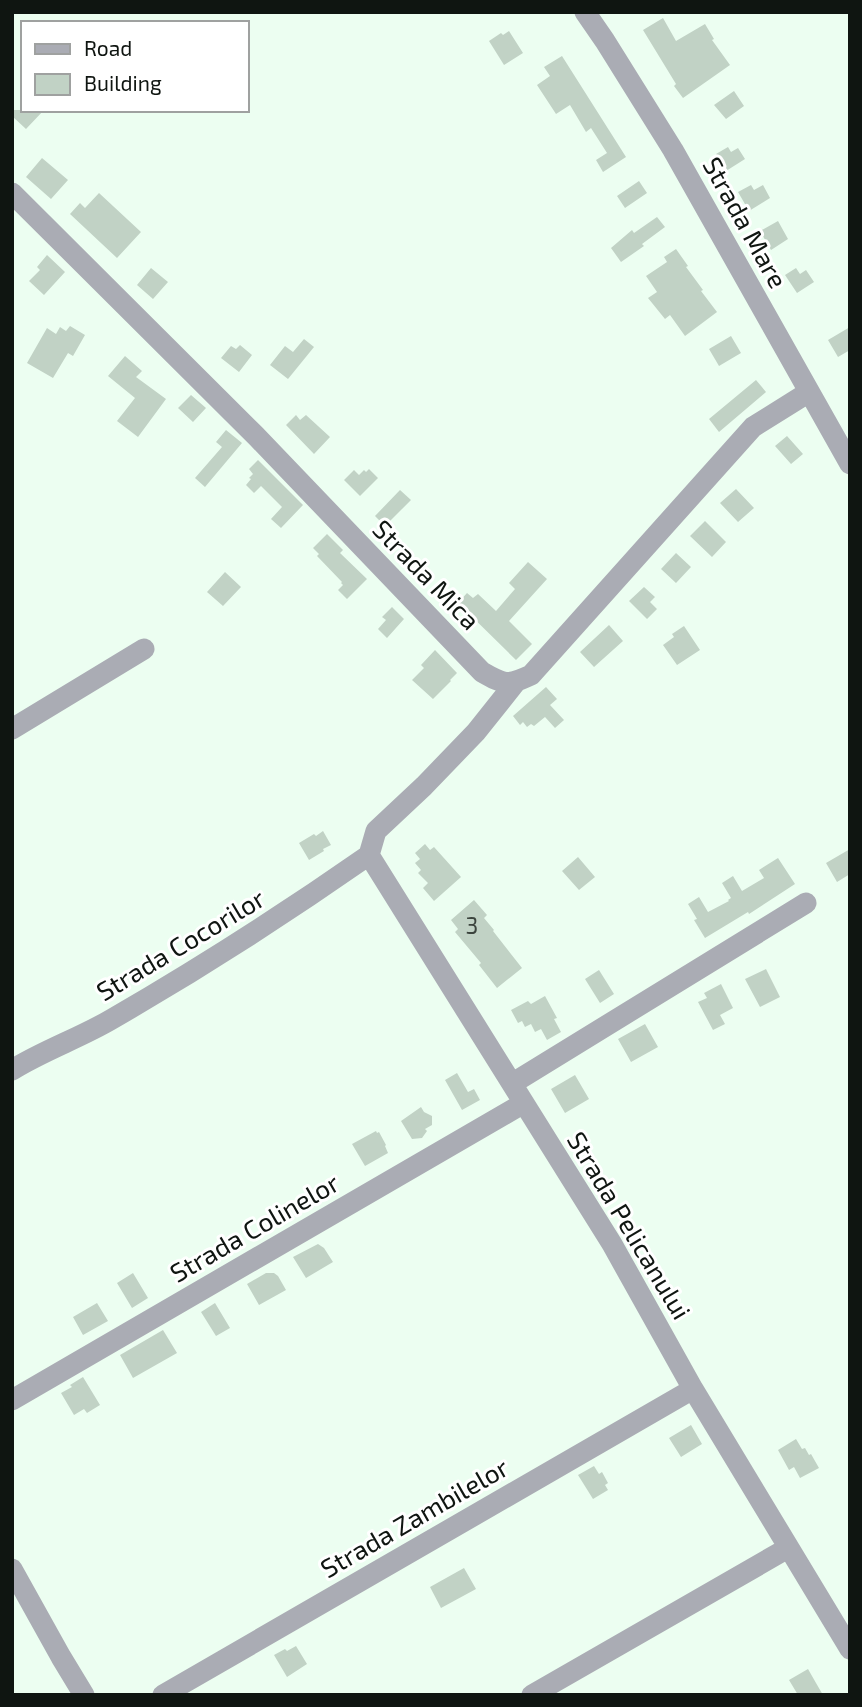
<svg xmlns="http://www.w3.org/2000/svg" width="862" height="1707" font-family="'Exo 2',sans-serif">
  <rect width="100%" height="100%" fill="#ecfef1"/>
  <path fill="#c1d2c5" d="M663,18L676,41L705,24L714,39L712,40L730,65L683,98L674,86L676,84L643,30Z
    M509,31L523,53L504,65L489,41L501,33L503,35Z
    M562,56L626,157L603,172L596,160L607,153L591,128L586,132L570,105L556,114L537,85L550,76L544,67Z
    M734,91L744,106L726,119L714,105Z
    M12,110H44L26,129L12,116Z
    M728,147L731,152L738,148L745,159L726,171L716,154Z
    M42,158L68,180L51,199L26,177Z
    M639,181L647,193L625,208L617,196Z
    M751,185L754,190L763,185L770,198L749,211L738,192Z
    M99,193L141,232L117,258L70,214L80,203L85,208Z
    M657,217L665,227L642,244L644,246L621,262L611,248L632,230L634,233Z
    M778,221L788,239L771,250L760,231Z
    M676,249L688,266L686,267L703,290L701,291L717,312L685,336L670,315L665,319L648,298L657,292L646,276L667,262L664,257Z
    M47,255L65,272L44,295L29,281L40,270L37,267Z
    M151,268L168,282L153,299L137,285Z
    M796,268L800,274L806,270L814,282L797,293L785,275Z
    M70,326L85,335L73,356L68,353L53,378L27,363L47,328L56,334L60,327L66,331Z
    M850,327V350L838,357L828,340Z
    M731,336L741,353L719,366L709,349Z
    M304,339L314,347L288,379L270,365L285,346L293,352Z
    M240,345L252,355L239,372L221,358L231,346L236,349Z
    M125,356L142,371L136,377L166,399L138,437L117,421L135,398L108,376Z
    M756,380L766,392L719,432L709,419Z
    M191,395L206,408L193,422L178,408Z
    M296,415L300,420L306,415L330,437L314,454L286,425Z
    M226,430L242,443L205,487L195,478L222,447L216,442Z
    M787,436L803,454L791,464L775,446Z
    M258,460L303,505L281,528L271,519L282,507L261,486L254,493L246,485L251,479L249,478L253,474L249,469Z
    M369,469L378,478L360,496L344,480L354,470L359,475L364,470L366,472Z
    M736,489L754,508L738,522L720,503Z
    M400,490L411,500L385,526L375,516Z
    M705,521L726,542L712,557L690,536Z
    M327,534L343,550L340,553L367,579L347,599L338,590L343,585L341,583L342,582L317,556L319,554L313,548Z
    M676,553L691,567L676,583L661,569Z
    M528,562L547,579L509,621L532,644L516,660L458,603L467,593L473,598L478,594L496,611L515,589L509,583Z
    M225,572L241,587L223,606L207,592Z
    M644,587L655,597L650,602L657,609L647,619L629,601Z
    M392,607L404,619L387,638L378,629L386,620L382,617Z
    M609,625L623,641L594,667L580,652Z
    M684,626L700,650L677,665L663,645L674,637L672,634Z
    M435,650L457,673L450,680L451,681L433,699L412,680L424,668L421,665Z
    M546,687L557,699L550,705L564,720L555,728L545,717L534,726L531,724L527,727L523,722L520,725L513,716Z
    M323,831L331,845L323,849L324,851L309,860L299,843L314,834L316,836Z
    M425,844L430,850L434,847L461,877L434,901L423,888L428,883L418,873L421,870L415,863L420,859L415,853Z
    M850,849V874L837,882L826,863Z
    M578,857L595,877L579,890L562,871Z
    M778,858L795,884L749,914L748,912L705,938L694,920L697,919L688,904L699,897L708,912L729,901L728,900L731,898L722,883L733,876L742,891L764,878L759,870Z
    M474,900L487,915L484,918L494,930L493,931L522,968L497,988L479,965L481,963L455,932L458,929L451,920Z
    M766,969L780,997L760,1007L745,979Z
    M599,970L614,994L600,1003L585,979Z
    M721,984L733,1008L720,1015L725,1024L713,1030L698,1002L707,998L704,993Z
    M545,996L557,1018L554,1019L561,1032L547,1040L541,1029L535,1032L531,1024L525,1027L522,1021L518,1023L511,1010L528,1001L531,1004Z
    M645,1024L658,1047L631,1062L618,1039Z
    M457,1073L468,1092L474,1089L480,1100L462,1110L445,1080Z
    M575,1075L589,1099L565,1113L551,1089Z
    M421,1107L424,1112L432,1116V1125L425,1129L427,1131L422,1138L412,1139L401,1121Z
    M376,1131L377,1133L379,1132L386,1145L385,1146L388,1153L365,1166L352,1144Z
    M318,1244L324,1248L333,1262L306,1278L293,1257Z
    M133,1273L148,1298L132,1308L117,1283Z
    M266,1273H274L278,1276L286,1290L259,1305L247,1284Z
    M97,1303L108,1321L83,1335L73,1317Z
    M215,1303L230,1328L216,1336L201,1312Z
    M163,1330L177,1353L133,1378L120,1355Z
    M83,1377L100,1405L87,1413L84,1409L74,1415L61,1393L72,1387L70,1385Z
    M691,1425L702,1444L681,1457L669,1438Z
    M796,1439L802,1449L805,1448L809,1455L811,1454L819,1468L800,1478L794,1467L789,1470L778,1450Z
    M594,1466L599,1474L602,1472L608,1483L605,1485L608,1490L593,1499L578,1475Z
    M464,1568L476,1589L441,1608L430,1587Z
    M296,1646L307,1664L287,1677L274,1655L285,1649L287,1651Z
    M808,1669L816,1683L823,1695H798L789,1680Z"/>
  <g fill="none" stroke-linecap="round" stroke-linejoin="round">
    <path stroke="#aaacb4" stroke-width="21" d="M585,12L605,41L673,150L850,464
      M12,193L256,436L482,672C505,685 507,686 531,675L753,427L809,392
      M515,683L476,732L424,786L376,831L369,855L612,1244L693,1389L850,1649
      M12,729L144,649
      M12,1070C44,1050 80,1038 112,1019C200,968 286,913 369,855
      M513,1083L806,903
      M12,1400L524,1103
      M12,1569L61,1657L84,1695
      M163,1695L693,1389
      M532,1695L788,1548"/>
  </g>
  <g text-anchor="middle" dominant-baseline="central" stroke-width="6" stroke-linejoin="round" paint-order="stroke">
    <g font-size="23" fill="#3c443e">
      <text x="472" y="925">3</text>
    </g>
    <g font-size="26" fill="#0f1511" stroke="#fff">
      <text transform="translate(746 222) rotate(61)">Strada Mare</text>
      <text transform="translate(427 574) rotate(46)">Strada Mica</text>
      <text transform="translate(180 944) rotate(-31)">Strada Cocorilor</text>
      <text transform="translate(630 1225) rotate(59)">Strada Pelicanului</text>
      <text transform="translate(254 1227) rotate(-30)">Strada Colinelor</text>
      <text transform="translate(414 1517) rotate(-30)">Strada Zambilelor</text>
    </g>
  </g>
  <rect width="862" height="1707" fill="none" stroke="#0f1511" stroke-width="28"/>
  <rect x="21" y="21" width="228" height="91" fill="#ffffff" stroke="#9fa1a0" stroke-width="2"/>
  <rect x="35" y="44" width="35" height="10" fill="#aaacb4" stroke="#9fa1a0" stroke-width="2"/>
  <text x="84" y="56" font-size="21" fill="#0f1511">Road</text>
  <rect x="35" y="74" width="35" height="21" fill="#c1d2c5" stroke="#9fa1a0" stroke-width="2"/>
  <text x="84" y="91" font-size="21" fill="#0f1511">Building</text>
</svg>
